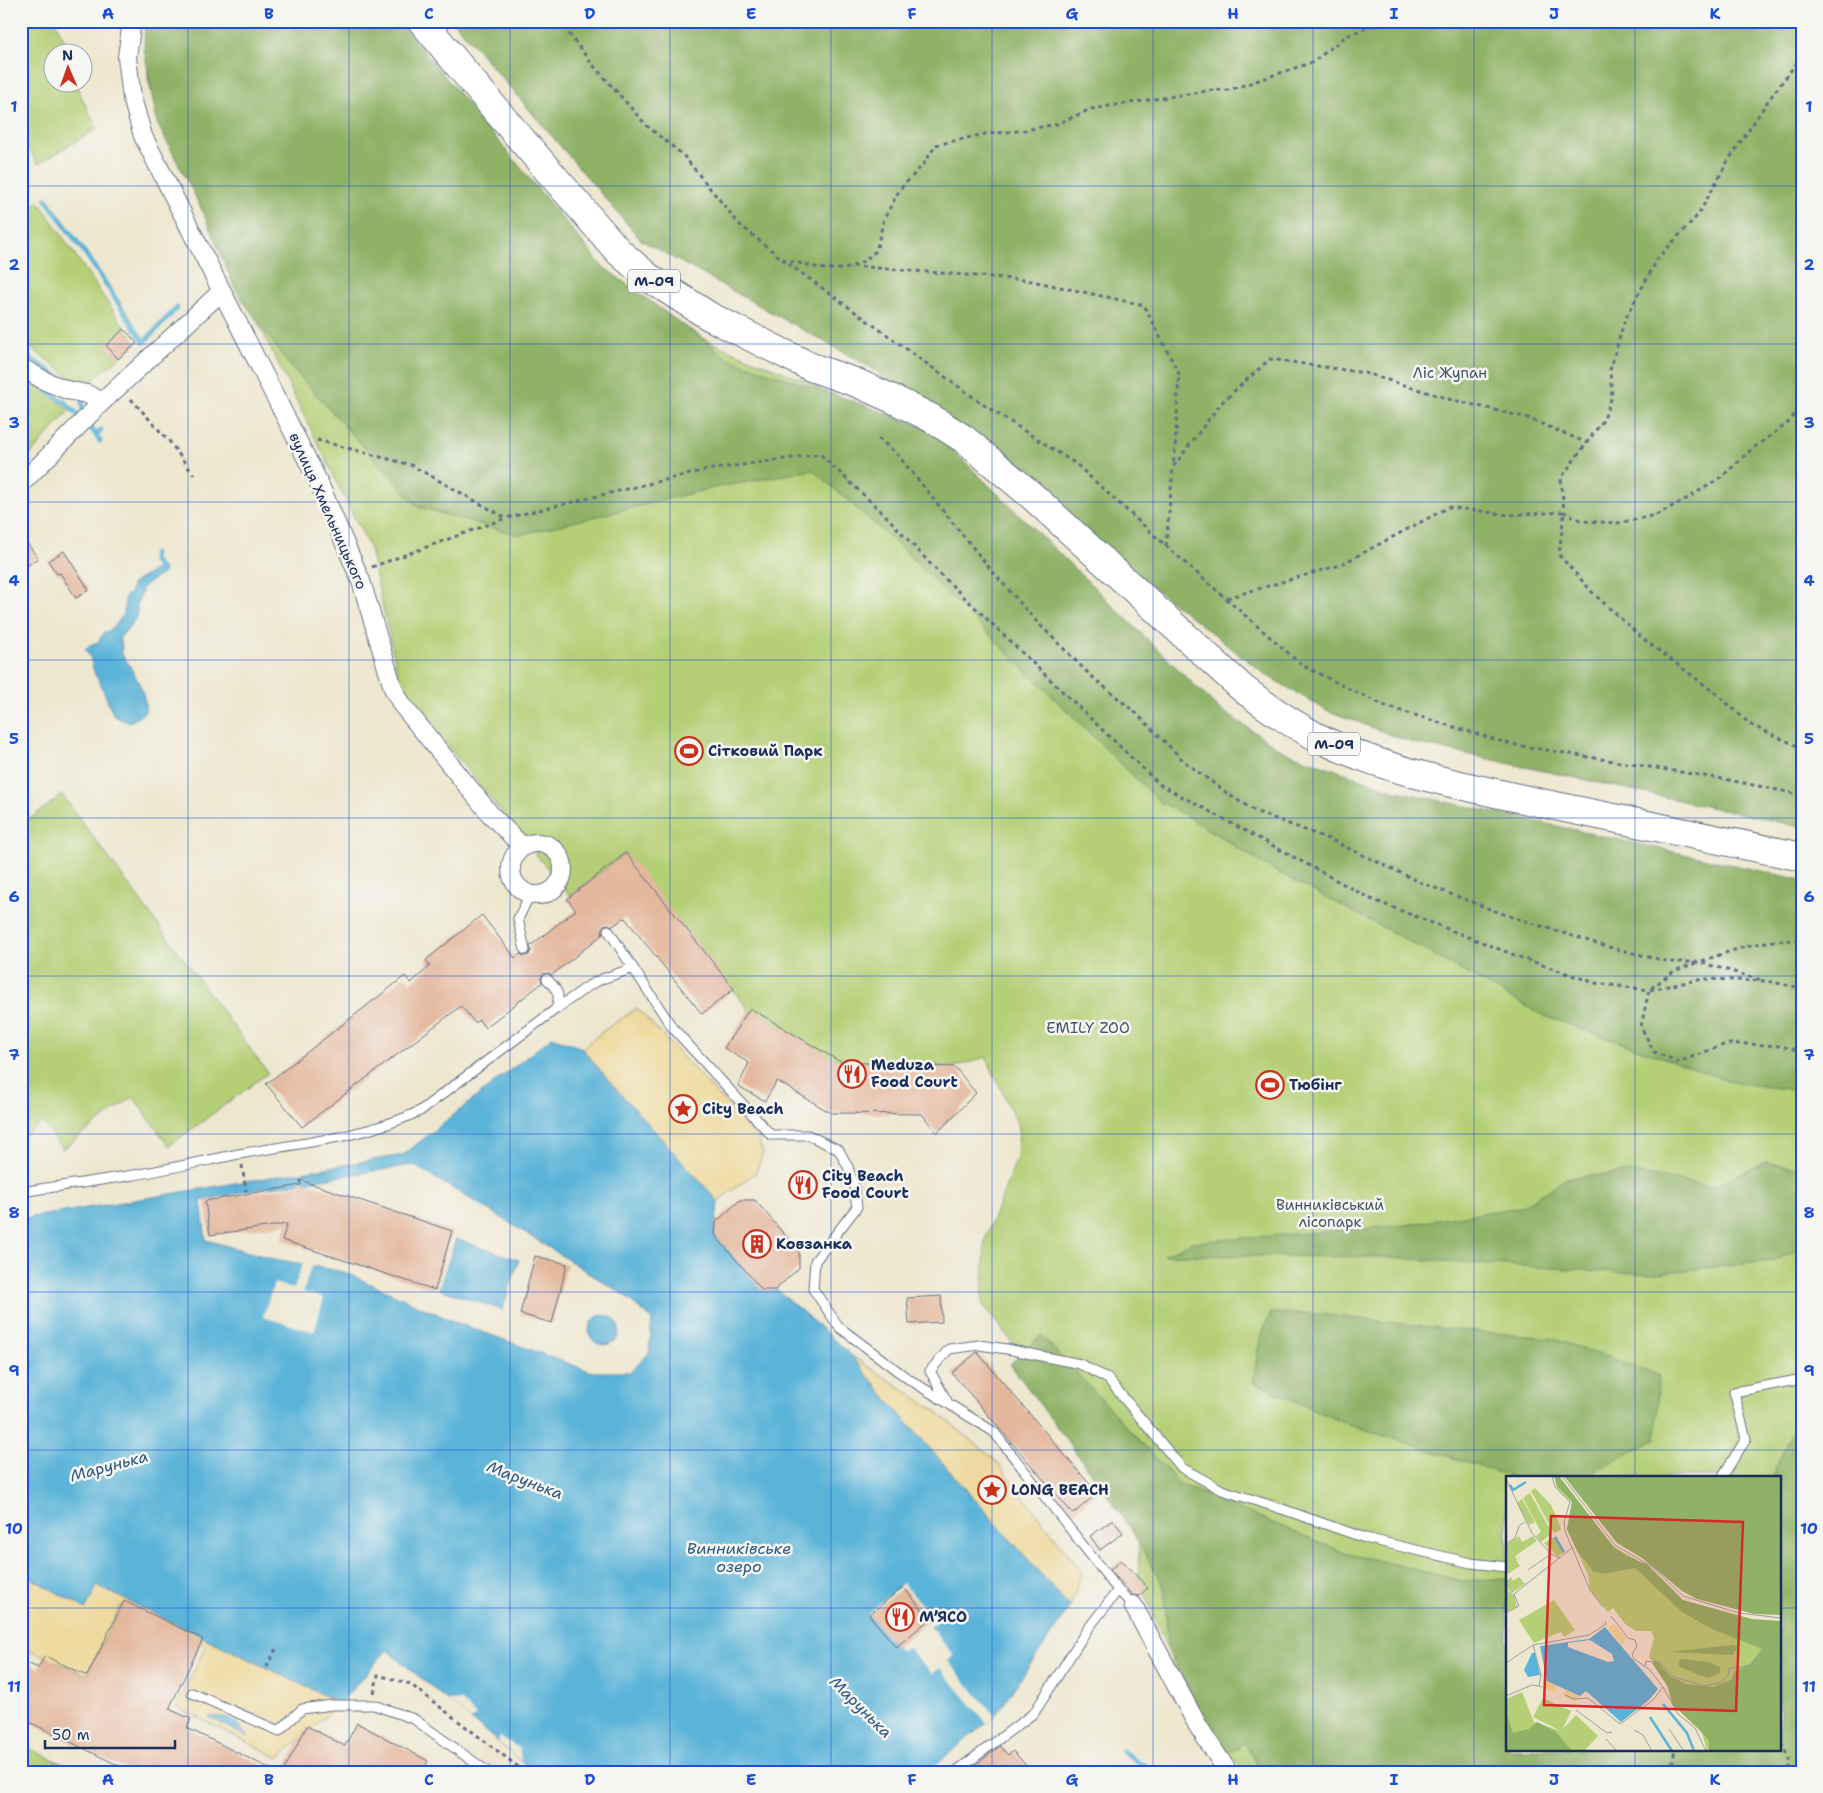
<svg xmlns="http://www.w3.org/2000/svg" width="1823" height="1793" font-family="'Shantell Sans',sans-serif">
  <rect width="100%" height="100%" fill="#f6f6f2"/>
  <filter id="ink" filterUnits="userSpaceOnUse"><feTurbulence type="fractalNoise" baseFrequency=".02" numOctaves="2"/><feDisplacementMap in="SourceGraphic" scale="10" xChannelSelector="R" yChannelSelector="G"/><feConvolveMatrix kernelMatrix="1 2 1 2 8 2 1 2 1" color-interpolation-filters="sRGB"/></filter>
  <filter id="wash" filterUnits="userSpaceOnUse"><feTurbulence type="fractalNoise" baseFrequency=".0096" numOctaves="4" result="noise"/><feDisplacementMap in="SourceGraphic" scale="20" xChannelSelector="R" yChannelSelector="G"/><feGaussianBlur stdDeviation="1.12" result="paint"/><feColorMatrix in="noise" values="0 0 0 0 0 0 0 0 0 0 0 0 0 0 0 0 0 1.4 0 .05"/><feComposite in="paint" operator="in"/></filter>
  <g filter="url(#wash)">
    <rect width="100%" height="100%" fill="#eee7cf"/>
    <path fill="#b4cf75" stroke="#687f6a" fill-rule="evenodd" d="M21,21H55L70,52H52V82L75,83L97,129L38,164L21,136Z
      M148,43L609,280L712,343L820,387L840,421L1077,681L1802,999V1772H1246L1212,1741L1186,1697L1139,1579L1138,1513L1113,1469L982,1304L985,1240L1017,1158L1019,1127L986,1057L955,1067H938V1065L843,1062L823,1054L748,1009L624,854L570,896L401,689L370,549L159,123L148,79ZM1507,1477H1779V1749H1507Z
      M39,202L136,344L84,387L21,341V214Z
      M21,374L70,410L21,465Z
      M62,795L268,1073L169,1146L133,1097L62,1149L42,1122L21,1138V825Z
      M21,1745L81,1772H21Z"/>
    <path fill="#8fb266" stroke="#557062" d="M145,21H399L602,266L729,359L847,399L932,430L1218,708L1283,751L1392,790L1802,880V1092L1794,1090L1736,1083L1542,1015L1388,930L1275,871L1188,817L1160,802L894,541L813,470L713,488L519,535L418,507L286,361L236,291L200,205L157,123L144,48Z
      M453,21H1802V827L1410,742L1326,710L1266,675L875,370L641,240Z
      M1765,1162L1802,1169V1249L1772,1261L1649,1274L1378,1257L1163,1255L1193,1242L1398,1226L1521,1207L1567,1178L1630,1172L1712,1187Z
      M1271,1313L1319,1314L1456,1330L1552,1338L1658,1375L1656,1439L1582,1477H1512L1342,1422L1253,1382L1260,1337Z
      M1041,1335L1180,1484L1340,1551L1462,1581L1507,1578V1749H1779V1477H1772L1802,1408V1772H1261L1245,1742L1226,1756L1210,1737L1168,1646L1164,1587L1132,1531L1100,1485L1010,1364Z"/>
    <path fill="#eeda9e" stroke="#84847e" d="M637,1008L757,1137L763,1153L756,1172L718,1201L609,1081L582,1048L602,1032Z
      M849,1354L932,1408L994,1459L1082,1572L1070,1607L902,1417Z
      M21,1573L86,1608L97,1586L340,1703L279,1758L176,1707L206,1646L121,1605L87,1675L21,1646Z"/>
    <path fill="#5ab3d8" stroke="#3a719b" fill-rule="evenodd" d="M159,567L163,568L164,573L143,586L141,595L137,604V617L119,639L122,645L121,653C131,667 148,694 145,712C129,723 132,725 114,716L99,680L95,675L90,657L85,649L90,645L98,642L103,634L114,627L124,614L125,597L131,591L132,584Z
      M552,1037L582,1048L609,1081L718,1201L715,1235L849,1353L902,1417L1070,1607L995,1716L926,1772H534L387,1650L340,1703L97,1586L86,1609L22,1573L21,1219L403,1155ZM413,1165L489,1210L624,1295L652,1319L649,1353L629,1372H592L455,1322L344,1272L270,1258L206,1240L201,1201L246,1191Z
      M456,1239L519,1260L502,1310L439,1289Z
      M589 1330a15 15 0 1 1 30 0a15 15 0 1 1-30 0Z
      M209,1717C230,1715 236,1720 247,1737Z"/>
    <path fill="#eee7cf" d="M303,1262L312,1264L303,1292L324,1298L314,1332L263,1317L274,1283L294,1289Z
      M903,1583L936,1622L930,1627L954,1655L948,1661L995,1716L987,1723L940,1668L932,1674L908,1647L901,1652L868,1614Z
      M448,1701H461L476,1716L471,1720Z
      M500,1737L519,1748L521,1761L498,1742Z"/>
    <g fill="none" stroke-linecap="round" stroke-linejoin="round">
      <path stroke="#5ab3d8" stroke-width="5" d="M46,199L90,260L144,342L177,308
        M21,352L59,377L77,384
        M44,389L65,402L79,416
        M82,399L83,416
        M89,425L100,441
        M96,435L101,430
        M154,554L153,560L160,569L159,573
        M1122,1751L1154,1772"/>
    </g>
    <g id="blocks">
      <path fill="#e4b89d" d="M124,329L137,343L118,359L106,345Z
        M21,535L38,558L21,570Z
        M64,551L89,590L76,598L60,573L57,574L48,561Z
        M626,853L734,989L702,1014L625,918H624L613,926L608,924L604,925L602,930L603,934L552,975L548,973L543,974L541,978L542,983L485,1028L479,1020L475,1023L461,1006L302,1127L266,1084L405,976L411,983L430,966L426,960L482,915L515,958L520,954L524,956L529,955L531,951L530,946L576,910L567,899Z
        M750,1008L837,1060L843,1062L955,1067L976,1093L937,1133L922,1114L831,1113L777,1081L765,1101L738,1086L749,1063L724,1048Z
        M300,1180L452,1231L435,1290L282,1240L287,1224L210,1235L205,1201L301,1185Z
        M740,1200H755L799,1252V1268L775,1290H762L715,1235L716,1222Z
        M535,1256L567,1264L552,1323L520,1314Z
        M941,1296L942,1322L909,1324L907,1298Z
        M977,1352L1097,1493L1073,1514L952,1373Z
        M1113,1520L1123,1533L1100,1550L1090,1536Z
        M1121,1560L1148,1588L1139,1596L1132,1595L1110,1570Z
        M903,1587L930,1619L896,1647L869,1615Z
        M124,1601L203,1639L169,1709L191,1719L187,1728L277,1772H132L21,1718V1660L38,1668L45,1656L87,1676Z
        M357,1723L428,1761L422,1772H283L307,1726L345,1746Z
        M1000,1746L1008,1755L1013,1751L1032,1772H967Z"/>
    </g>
  </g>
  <g filter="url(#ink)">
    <use href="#blocks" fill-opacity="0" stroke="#656f86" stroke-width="1"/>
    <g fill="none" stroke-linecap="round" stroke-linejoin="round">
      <defs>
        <path id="service" d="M608,930L672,1027L771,1135H808L839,1150L848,1167L854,1186L857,1207L815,1261L813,1289L839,1327L907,1378L994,1432L1118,1590L1087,1630L1034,1713L955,1772
          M525,950L518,919L530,894
          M556,1009L590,985L602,979L633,968
          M21,1192C59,1186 97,1181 134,1175C169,1169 204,1161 239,1154C301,1143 363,1138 420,1111L556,1009C561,994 557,989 547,979
          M948,1403L930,1371L949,1349L979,1345L1007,1349L1080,1364L1108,1379L1182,1468L1222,1490L1282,1509L1365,1538L1471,1563L1507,1567
          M1722,1477L1746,1439L1734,1392L1802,1379
          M1118,1590L1133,1605
          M192,1693L279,1731L302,1709L332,1705H374L414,1719L488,1772"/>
        <path id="minor" d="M132,21L127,57L132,98L143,136L318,481L361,581L393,688L402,705L491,815L523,847
          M21,367L45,381L67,390L87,394L102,402
          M21,484L102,402L222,291
          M511 869a26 26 0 1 1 52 0a26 26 0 1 1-52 0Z
          M1133,1605L1198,1726L1228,1772"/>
        <path id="primary" d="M422,21L495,109L619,252L648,277L709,316L811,367L857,383L895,400L931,418L964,439L1031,495L1242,688C1265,706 1289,722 1315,736C1388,774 1484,790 1565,808C1644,825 1723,841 1802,857"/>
      </defs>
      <use href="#service" stroke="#656f86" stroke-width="11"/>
      <use href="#minor" stroke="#656f86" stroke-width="20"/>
      <use href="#primary" stroke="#656f86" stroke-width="30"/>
      <path stroke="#656f86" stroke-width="3" stroke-dasharray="4 4" stroke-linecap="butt" d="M559,21L592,64L647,126L683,155L739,224L782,259L824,269H845L864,261L876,251L884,219L900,189L923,165L936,145L985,134L1019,131L1057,124L1091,109L1213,90H1229L1313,62L1346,36L1383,21
        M1802,56L1770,98L1728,161L1698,215L1658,258L1625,319L1610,370L1612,396L1604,419L1561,478L1564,512L1582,521L1618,523L1656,515L1688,498L1723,476L1752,449L1788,423L1802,405
        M782,259L984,405L1076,464L1166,546L1303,666L1385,706L1510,744L1729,780L1802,795
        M853,266L1027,280L1144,305L1179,374L1175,453L1173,464
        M131,399L169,441L194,475
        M878,438L897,454L992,571L1036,621L1090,675L1137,714L1185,762L1228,794L1255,811L1331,840L1422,883L1506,915L1608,947L1670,962H1700L1761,980
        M317,440L411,465L506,518L706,470L820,454L886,516L937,571L1159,784L1371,899L1522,958L1595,983L1649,990L1702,979L1766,981L1802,988
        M1166,546L1173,467L1221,403L1270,359L1365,373L1449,399L1528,418L1587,443
        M372,567L506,518
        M1227,598L1340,565L1449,507L1509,515L1564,512L1559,555L1594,594L1642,638L1718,695L1751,725L1802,748
        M1702,961C1733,950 1768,937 1802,941
        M1696,963L1674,971L1649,990L1641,1027L1654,1052L1679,1062L1726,1044H1747L1781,1046L1802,1051
        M242,1165L246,1191
        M267,1667L277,1647
        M374,1693L378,1675L410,1684L525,1772
        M1779,1736L1789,1757V1772
        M1671,1772L1675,1749"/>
      <use href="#service" stroke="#fff" stroke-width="9"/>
      <use href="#minor" stroke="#fff" stroke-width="18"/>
      <use href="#primary" stroke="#fff" stroke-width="28"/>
    </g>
  </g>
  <path fill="none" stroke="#1d4ed8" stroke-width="1" stroke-opacity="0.55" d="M188,21V1772M349,21V1772M510,21V1772M670,21V1772M831,21V1772M992,21V1772M1153,21V1772M1313,21V1772M1474,21V1772M1635,21V1477M21,186H1802M21,344H1802M21,502H1802M21,660H1802M21,818H1802M21,976H1802M21,1134H1802M21,1292H1802M21,1450H1802M21,1608H1507M1779,1608H1802M1635,1749V1772"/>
  <defs>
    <symbol id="stadium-ring" viewBox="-11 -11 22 22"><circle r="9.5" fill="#f6f6f2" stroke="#c8321e" stroke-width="1.5"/><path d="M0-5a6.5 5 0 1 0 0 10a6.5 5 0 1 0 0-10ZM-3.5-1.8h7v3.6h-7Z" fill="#c8321e"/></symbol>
    <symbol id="restaurant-ring" viewBox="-11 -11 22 22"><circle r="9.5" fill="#f6f6f2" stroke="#c8321e" stroke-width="1.5"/><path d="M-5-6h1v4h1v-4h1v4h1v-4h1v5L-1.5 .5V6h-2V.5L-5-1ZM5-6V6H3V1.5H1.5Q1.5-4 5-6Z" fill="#c8321e"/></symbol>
    <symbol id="sight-ring" viewBox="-11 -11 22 22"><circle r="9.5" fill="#f6f6f2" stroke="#c8321e" stroke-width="1.5"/><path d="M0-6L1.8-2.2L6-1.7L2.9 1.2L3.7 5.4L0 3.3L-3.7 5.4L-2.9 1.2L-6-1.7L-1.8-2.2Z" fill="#c8321e"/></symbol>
    <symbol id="building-ring" viewBox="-11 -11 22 22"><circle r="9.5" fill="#f6f6f2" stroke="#c8321e" stroke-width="1.5"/><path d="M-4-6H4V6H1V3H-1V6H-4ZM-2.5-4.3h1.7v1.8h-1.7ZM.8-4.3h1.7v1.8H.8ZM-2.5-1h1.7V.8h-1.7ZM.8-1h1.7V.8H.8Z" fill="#c8321e"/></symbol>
  </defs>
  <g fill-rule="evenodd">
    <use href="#stadium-ring" x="673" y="735" width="32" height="32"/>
    <use href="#restaurant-ring" x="836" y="1058" width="32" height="32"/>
    <use href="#stadium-ring" x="1254" y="1069" width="32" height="32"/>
    <use href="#sight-ring" x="667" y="1093" width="32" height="32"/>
    <use href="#restaurant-ring" x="787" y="1169" width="32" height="32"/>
    <use href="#building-ring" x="741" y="1228" width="32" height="32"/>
    <use href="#sight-ring" x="976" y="1474" width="32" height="32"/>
    <use href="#restaurant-ring" x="884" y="1601" width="32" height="32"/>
  </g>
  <g text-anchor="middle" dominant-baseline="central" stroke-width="5" stroke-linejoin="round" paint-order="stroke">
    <g fill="#f6f6f2" stroke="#5d6b8a" stroke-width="1">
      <rect x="628" y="269.5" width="52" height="23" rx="4"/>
      <rect x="1308" y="732.5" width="52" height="23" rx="4"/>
    </g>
    <g font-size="14" font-weight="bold" fill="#1b2f5e">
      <text x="654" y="281">М-09</text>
      <text x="1334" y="744">М-09</text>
    </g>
    <g font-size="15" fill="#415764" stroke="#f6f6f2">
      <text x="1450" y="373">Ліс Жупан</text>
      <text x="1088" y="1028">EMILY ZOO</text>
      <text x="1330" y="1205">Винниківський<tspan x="1330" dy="17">лісопарк</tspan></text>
    </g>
    <g font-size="15" fill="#1b2f5e" stroke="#f6f6f2">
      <text transform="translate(328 511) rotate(66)">вулиця Хмельницького</text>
    </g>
    <g font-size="15" font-weight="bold" fill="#1b2f5e" stroke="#f6f6f2" text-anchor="start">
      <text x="708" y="751">Сітковий Парк</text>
      <text x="871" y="1065">Meduza<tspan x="871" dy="17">Food Court</tspan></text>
      <text x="1289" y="1085">Тюбінг</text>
      <text x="702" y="1109">City Beach</text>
      <text x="822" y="1176">City Beach<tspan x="822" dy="17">Food Court</tspan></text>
      <text x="776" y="1244">Ковзанка</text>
      <text x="1011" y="1490">LONG BEACH</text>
      <text x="919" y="1617">М’ЯСО</text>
    </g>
    <g font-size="16" font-style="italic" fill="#2e5783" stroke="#f6f6f2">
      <text transform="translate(109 1466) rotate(-15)">Марунька</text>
      <text transform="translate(525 1480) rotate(21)">Марунька</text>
      <text x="739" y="1548">Винниківське<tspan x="739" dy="18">озеро</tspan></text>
      <text transform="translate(861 1707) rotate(45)">Марунька</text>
    </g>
  </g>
  <g transform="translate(1506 1476)">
    <rect width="275" height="275" fill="#eee7cf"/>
    <path d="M49,0L108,71L130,83L170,128L275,160V275H201L196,257L166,228L159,203L143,181L148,162L145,155H130L120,149L107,132L102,136L84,114L82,99L61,53L66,27L50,11ZM29,12L45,29L53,47L55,54L48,57L25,15ZM24,17L46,57L35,66L30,60L35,56L17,22ZM16,23L29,46L23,49L11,27ZM13,60L16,66L27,60L31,65L9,80L10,83L17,79L10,84L14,90L0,99V69ZM48,61L58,76L52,81L38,67ZM5,101L7,105L13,101L19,108L6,117L0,111V105ZM0,113L8,119L11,131L0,136ZM48,124L69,154L58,161L55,156L28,167L13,144ZM16,216L28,246L55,255L27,241L37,222L65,235L57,253L70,239L92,260L78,275H0V223Z" fill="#b4cf75"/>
    <path d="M48,0H53L107,70L120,80L141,88L177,124L246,143L275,145V275H203V265L191,251L167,229L162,211L146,187L150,184L164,200L180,208L207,211L225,204L230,194L244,188L256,173L204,152L176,136L129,92L97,98L87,95L71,75L61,53L66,25L52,11ZM58,0H275V139L248,138L191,123L176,115L136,82L111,67ZM226,169L232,171L227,179L163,176ZM174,183L203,186L214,191V197L203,202L193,199L172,190ZM0,237L7,257L23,253L31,246L49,255L66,275H0Z" fill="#8fb266"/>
    <path d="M108,148L120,162L116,169L102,152ZM41,205L49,207L74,220L68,226L57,220L60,214L52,209L48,216L36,211Z" fill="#eeda9e"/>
    <path d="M99,151L152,213L143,224L115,246L80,215L74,220L41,205L34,170L83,163ZM84,164L106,178L108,185L102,186L62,171V167ZM26,177H29L34,199L22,201L18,194Z" fill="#5ab3d8" fill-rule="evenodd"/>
    <path fill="none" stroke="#5ab3d8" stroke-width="2.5" d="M4,9L7,14L20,6M49,61L58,76M157,228L181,257L188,275M144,241L166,275"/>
    <path fill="none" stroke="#9a9da2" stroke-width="1" d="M46,0L49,11L64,26L58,46L59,55L84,114L97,131M56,0L109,69L145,90L177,120L233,137L275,142M0,3L26,57L45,78L54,82M0,68L9,62L13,50L19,46M22,94L45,78M8,118L67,71M0,137L13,130L8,118M0,187L27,169M139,190L140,185L154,187L168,201L199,210L216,206L223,198L222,193L246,189L253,181M36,211L33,210L35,199L27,169L83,159L100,148L99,145M157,211L172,238L189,252L200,275M59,219L68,223L82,222L114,248L147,224L157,211L144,194L128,183L126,178L131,170L129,164L122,162L105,140M0,220L26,209L33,210M70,234L101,257L106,256M163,253L178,275M128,254L137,259L146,275M100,263L111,275"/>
    <path fill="#d62828" fill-opacity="0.15" stroke="#d62828" stroke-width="2.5" d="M45,40L237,46L230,235L38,229Z"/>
    <rect width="275" height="275" fill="none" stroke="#1b2f5e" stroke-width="2.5"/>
  </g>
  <rect width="1823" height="1793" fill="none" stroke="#f6f6f2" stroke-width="55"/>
  <g transform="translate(68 68) rotate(358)"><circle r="24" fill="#f6f6f2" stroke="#9ea6b7"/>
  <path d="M0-4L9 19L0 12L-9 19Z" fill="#c8321e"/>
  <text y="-8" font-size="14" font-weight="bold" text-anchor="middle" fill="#1b2f5e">N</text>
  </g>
  <path d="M45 1740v8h130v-8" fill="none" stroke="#1b2f5e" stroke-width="2.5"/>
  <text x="52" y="1740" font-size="15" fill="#1b2f5e" stroke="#f6f6f2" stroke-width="4" paint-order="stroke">50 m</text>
  <rect x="28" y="28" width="1768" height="1738" fill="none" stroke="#1d4ed8" stroke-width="2"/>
  <g font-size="16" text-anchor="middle" font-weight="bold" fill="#1d4ed8">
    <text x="108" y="19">A</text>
    <text x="269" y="19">B</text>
    <text x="429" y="19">C</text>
    <text x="590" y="19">D</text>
    <text x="751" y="19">E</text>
    <text x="912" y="19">F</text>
    <text x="1072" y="19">G</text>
    <text x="1233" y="19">H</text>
    <text x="1394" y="19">I</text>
    <text x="1554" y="19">J</text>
    <text x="1715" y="19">K</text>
    <text x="14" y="112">1</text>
    <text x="1809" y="112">1</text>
    <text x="14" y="270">2</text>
    <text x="1809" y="270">2</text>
    <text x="14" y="428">3</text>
    <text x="1809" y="428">3</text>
    <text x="14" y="586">4</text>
    <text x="1809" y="586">4</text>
    <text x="14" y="744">5</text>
    <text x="1809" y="744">5</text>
    <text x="14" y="902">6</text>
    <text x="1809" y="902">6</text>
    <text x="14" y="1060">7</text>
    <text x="1809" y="1060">7</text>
    <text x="14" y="1218">8</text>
    <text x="1809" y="1218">8</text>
    <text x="14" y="1376">9</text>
    <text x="1809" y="1376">9</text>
    <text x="14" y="1534">10</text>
    <text x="1809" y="1534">10</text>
    <text x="14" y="1692">11</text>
    <text x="1809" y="1692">11</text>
    <text x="108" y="1785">A</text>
    <text x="269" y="1785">B</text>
    <text x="429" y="1785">C</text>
    <text x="590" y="1785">D</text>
    <text x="751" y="1785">E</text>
    <text x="912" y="1785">F</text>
    <text x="1072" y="1785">G</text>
    <text x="1233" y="1785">H</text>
    <text x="1394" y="1785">I</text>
    <text x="1554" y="1785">J</text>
    <text x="1715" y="1785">K</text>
  </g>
</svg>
